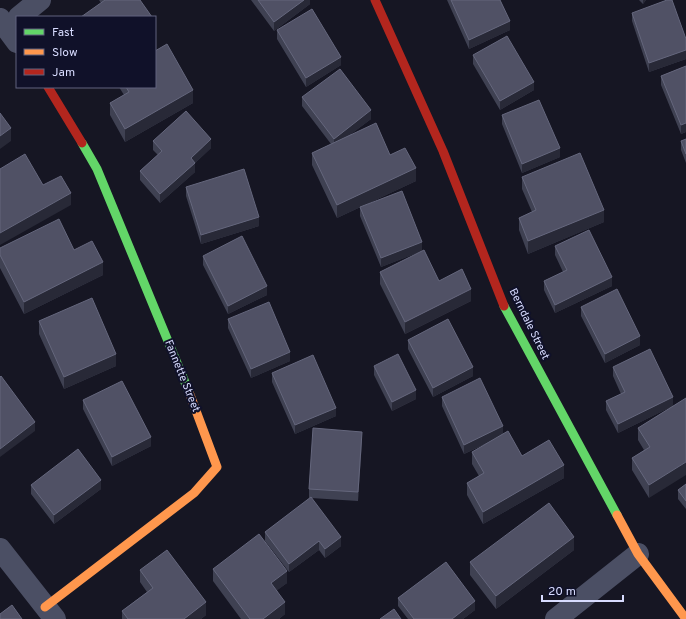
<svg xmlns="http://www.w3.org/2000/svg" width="686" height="619" font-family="Overpass,sans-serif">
  <rect width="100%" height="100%" fill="#161623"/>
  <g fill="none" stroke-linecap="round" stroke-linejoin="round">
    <path stroke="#4b4f64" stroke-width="22" d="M19,17L40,0
      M0,19L17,42
      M0,549L55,619
      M556,619L638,554"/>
    <path stroke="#63d668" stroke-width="9" d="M82,143L97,169L189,392
      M504,306L617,515"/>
    <path stroke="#ff974d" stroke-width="9" d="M617,515L638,554L686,619
      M45,607L194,493L217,467L189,392"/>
    <path stroke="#b3261e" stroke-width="9" d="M375,0L443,151L504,306
      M48,87L82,143"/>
  </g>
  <path fill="#3f4152" d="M99,0H140L101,3Z
    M251,0H310V4L274,31Z
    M447,0H500L510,30L469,49Z
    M639,0H646L643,4Z
    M632,13L686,39V59L649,72L632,21Z
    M277,30L341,65L306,87L277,39Z
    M473,55L534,90L500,110L473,64Z
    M686,66V132L681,134L661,85V76Z
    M119,87H155L193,103L125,142L110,115V103L124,95Z
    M302,97L371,119L351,134L390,155L416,181L337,218L312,165V153L331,144L302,106Z
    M502,115L560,157L522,173L502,124Z
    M686,139V163L681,150V141Z
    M153,141L211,148L195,163V172L160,203L140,180V171L158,155L153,150Z
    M522,177L604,222L528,254L519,230V218L532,212L522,189Z
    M186,187L259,226L201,244L186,196Z
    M360,207L422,251L381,267L360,216Z
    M555,246L612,286L555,313L544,290V281L563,272L555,255Z
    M0,248L74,250L103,275L24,314L0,268Z
    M203,256L267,295L228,314L203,265Z
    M380,272L439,281L471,301L405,334L380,284Z
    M581,307L640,345L605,363L581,316Z
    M228,319L290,361L251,378L228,328Z
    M39,321L116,366L64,389L39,334Z
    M408,340L473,376L433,397L408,349Z
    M374,366L416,399L392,411L374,375Z
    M613,367L673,406L618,433L606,410V401L621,394L613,376Z
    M272,373L336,416L295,434L272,382Z
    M442,397L503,434L522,456L564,478L483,524L467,495V483L479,476L472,464V452L494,440L464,454L442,406Z
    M686,398L649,498L632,470V458L644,450L638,440V428Z
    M83,400L151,446L112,466L83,409Z
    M362,441L358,501L311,498L341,546L325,558L319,550L289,572L265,541V532L311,498H309V489Z
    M686,484V509L678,499V490Z
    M31,485L101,489L54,524L31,494Z
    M574,550L496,609L470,575V562Z
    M213,569L287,583L277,590L285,614L279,619H241L213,581Z
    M140,570L206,615L201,619H122V611L147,592L140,582Z
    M398,598L475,610L463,619H408L398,606Z"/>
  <path fill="#282937" d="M304,0H310V4L274,31V22Z
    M643,0H646L643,4Z
    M510,21V30L469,49V40Z
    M686,50V59L649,72V63Z
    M341,57V65L306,87V78Z
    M534,82V90L500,110V101Z
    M193,90V103L125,142V129Z
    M371,110V119L334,147V139Z
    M686,123V132L681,134V125Z
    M11,128V141L0,149V136Z
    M211,139V148L191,167V158Z
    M560,148V157L522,173V164Z
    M195,163V172L160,203V194Z
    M416,168V181L337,218V205Z
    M71,193V205L0,245V233Z
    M604,210V222L528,254V241Z
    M259,217V226L201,244V235Z
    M422,242V251L381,267V258Z
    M103,262V275L24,314V302Z
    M612,277V286L555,313V305Z
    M267,286V295L228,314V306Z
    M471,289V301L405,334V322Z
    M640,336V345L605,363V354Z
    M290,352V361L251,378V369Z
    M116,354V366L64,389V377Z
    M473,367V376L433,397V388Z
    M416,390V399L392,411V402Z
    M673,397V406L618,433V424Z
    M336,408V416L295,434V425Z
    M35,422V431L0,457V449Z
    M503,426V435L464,454V445Z
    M362,432V441L358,501V492Z
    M151,437V446L112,466V457Z
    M686,462V475L649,498V485Z
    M564,465V478L483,524V512Z
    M101,480V489L54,524V515Z
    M341,537V546L325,558V549Z
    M574,537V550L496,609V596Z
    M319,541V550L289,572V564Z
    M287,571V583L271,595V583Z
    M475,601V610L463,619H452Z
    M206,602V615L201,619H184Z
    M285,602V614L279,619H263Z"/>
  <path fill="#505165" stroke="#65677d" d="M105,0H140L152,17H81Z
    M258,0H304L274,22Z
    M451,0H500L510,21L469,40Z
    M667,0H672L686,39V50L649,63L632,13Z
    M312,9L341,57L306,78L277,30Z
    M507,36L534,82L500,101L473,55Z
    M167,44L193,90L125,129L110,103L129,92L126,87H155V51Z
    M686,66V123L681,125L661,76Z
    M340,69L371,110L334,139L302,97Z
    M539,100L560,148L522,164L502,115Z
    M186,111L211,139L191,158L195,163L160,194L140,171L162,151L153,141Z
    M0,113L11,128L0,136Z
    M376,123L390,155L405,148L416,168L337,205L312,153Z
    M686,139V154L681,141Z
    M580,153L604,210L528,241L519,218L536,210L522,177Z
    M25,154L43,185L61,176L71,193L0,233V169Z
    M244,169L259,217L201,235L186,187Z
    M402,191L422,242L381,258L360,207Z
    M59,219L74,250L92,241L103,262L24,302L0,255V248Z
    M589,230L612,277L555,305L544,281L567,270L555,246Z
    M242,236L267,286L228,306L203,256Z
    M424,250L439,281L462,269L471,289L405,322L380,272Z
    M617,289L640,336L605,354L581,307Z
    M92,298L116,354L64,377L39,321Z
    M269,302L290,352L251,369L228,319Z
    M448,319L473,367L433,388L408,340Z
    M650,349L673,397L618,424L606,401L625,392L613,367Z
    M398,354L416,390L392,402L374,366Z
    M313,355L336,408L295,425L272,373Z
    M1,376L35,422L0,449V377Z
    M480,378L503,426L464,445L442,397Z
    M122,381L151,437L112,457L83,400Z
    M686,398V462L649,485L632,458L650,447L638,428Z
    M313,428L362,432L358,492L309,489Z
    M508,431L522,456L549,440L564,465L483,512L467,483L484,473L472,452Z
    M78,449L101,480L54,515L31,485Z
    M686,484V501L678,490Z
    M311,497L341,537L325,549L319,541L289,564L265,532Z
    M549,503L574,537L496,596L470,562Z
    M259,534L287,571L271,583L285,602L263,619H250L213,569Z
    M167,550L206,602L184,619H128L122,611L153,588L140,570Z
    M446,562L475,601L452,619H414L398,598Z
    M12,605L22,619H0V614Z
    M394,609L401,619H380Z"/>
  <g text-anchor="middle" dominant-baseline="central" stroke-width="4" stroke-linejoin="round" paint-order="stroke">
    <g font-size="11" fill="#d8dcff" stroke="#101129">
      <text transform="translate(529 324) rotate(64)">Berndale Street</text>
      <text transform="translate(182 376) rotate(68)">Fannette Street</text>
    </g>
  </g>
  <rect x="16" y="16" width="140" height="72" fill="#101129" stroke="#60627f"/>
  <rect x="24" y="29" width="20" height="6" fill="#63d668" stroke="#60627f"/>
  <text x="52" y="36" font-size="12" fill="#d8dcff">Fast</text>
  <rect x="24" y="49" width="20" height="6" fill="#ff974d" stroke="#60627f"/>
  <text x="52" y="56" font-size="12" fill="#d8dcff">Slow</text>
  <rect x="24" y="69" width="20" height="6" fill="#b3261e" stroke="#60627f"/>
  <text x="52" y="76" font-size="12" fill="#d8dcff">Jam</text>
  <path d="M542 595v6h81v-6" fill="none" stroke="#d8dcff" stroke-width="2"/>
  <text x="548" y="595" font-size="12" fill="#d8dcff" stroke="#101129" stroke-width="3" paint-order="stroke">20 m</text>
</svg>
